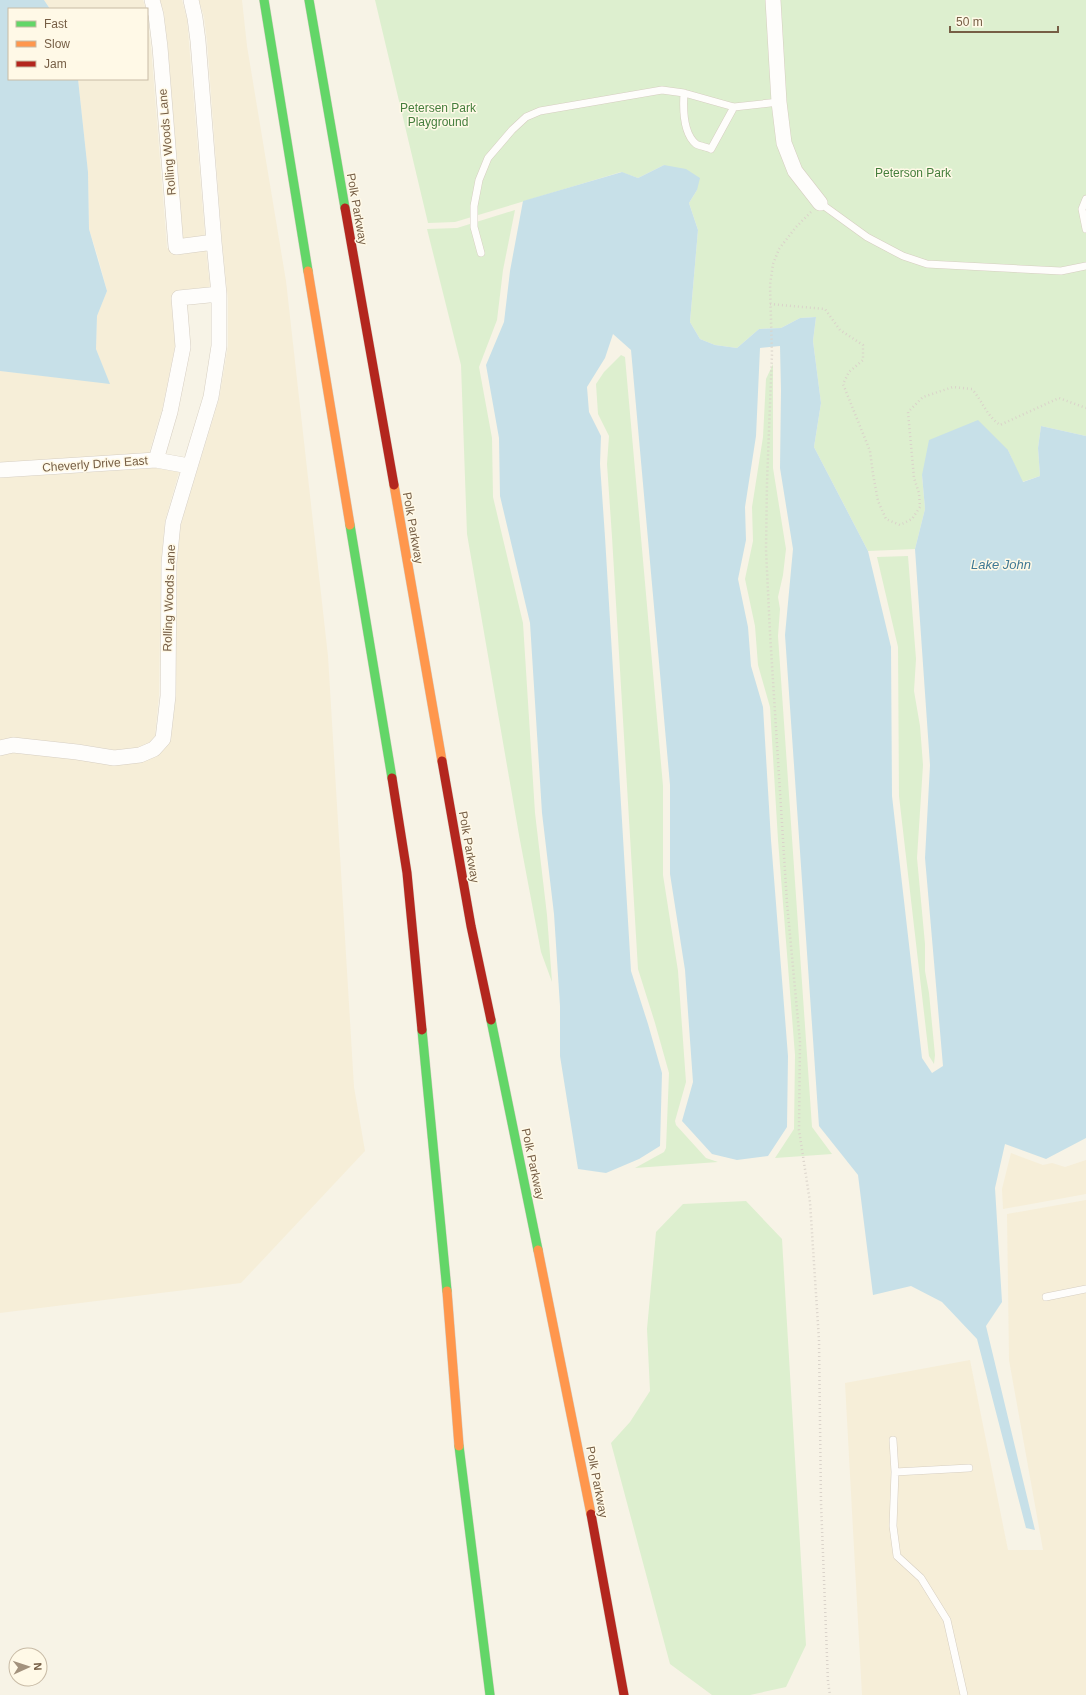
<svg xmlns="http://www.w3.org/2000/svg" width="1086" height="1695" font-family="Helvetica,sans-serif">
  <rect width="100%" height="100%" fill="#f7f3e6"/>
  <path fill="#f6eed8" d="M44,0H143L146,9H50Z
    M160,0H182L187,19L205,236L183,239L168,47L164,13Z
    M199,0H242L247,46L286,281L328,656L354,1087L365,1151L241,1283L0,1313V755L13,753L76,759L141,762L158,755L171,740L176,696L177,563L181,524L219,399L228,346V300L222,241L207,40L204,17Z
    M147,14L151,48L167,248L177,255L206,250L210,287L179,290L171,298L175,346L162,410L149,453L0,463V371L109,383L96,349L97,316L107,291L99,261L89,229L88,172L78,79H147Z
    M155,468L179,472L165,521L161,563L159,695L155,736L149,743L138,748L115,750L78,744L14,738L0,740V478Z
    M1011,1153L1043,1165L1052,1163L1065,1167L1086,1160V1194L1003,1209L1002,1189Z
    M1086,1200V1695H862L845,1383L970,1360L1008,1550H1043L1009,1360L1007,1214Z"/>
  <path fill="#ddefcf" d="M375,0H1086V436L1041,426L1038,448L1040,476L1022,482L1008,450L922,475L925,509L915,549L868,551L814,447L821,403L813,341L816,317L800,318L781,328L759,329L737,348L715,345L700,339L690,322L698,230L689,203L697,190L664,165L638,178L621,172L455,222L428,223Z
    M515,210L503,270L497,320L479,367L492,438L493,497L523,623L535,813L547,915L552,982L541,952L519,835L467,534L461,365L427,229L457,228Z
    M621,355L625,357L663,786V875L678,971L686,1082L675,1121L676,1125L706,1158L718,1162L635,1168L664,1152L666,1148L669,1073L655,1023L638,969L612,537L607,464L609,436L598,414L596,384L604,372Z
    M773,364V468L786,549L783,575L778,597L780,609L778,636L812,1127L832,1154L775,1158L794,1129L795,1055L778,840L770,707L758,665L755,626L745,579L753,541L752,507L763,437L766,379Z
    M908,556L916,659L914,691L920,726L923,765L917,858L925,944V971L929,993L935,1055L934,1064L929,1056L899,796L898,647L877,557Z
    M746,1201L782,1239L806,1645L786,1687L750,1695H712L670,1664L611,1443L630,1422L650,1391L647,1329L656,1232L683,1204Z"/>
  <path fill="#c7e0e8" d="M0,0H44L50,9H9V79H78L88,172L89,229L107,291L97,316L96,349L110,384L0,371Z
    M664,165L686,169L700,178L697,190L689,203L698,230L690,322L700,339L715,345L737,348L759,329L781,328L800,318L816,317L813,341L821,403L814,447L868,551L891,647L892,796L922,1058L932,1073L943,1066L925,858L930,765L915,549L925,509L922,475L929,440L978,420L1008,450L1023,482L1040,476L1038,448L1041,426L1086,436V1138L1046,1159L1005,1144L995,1188L1002,1302L986,1326L1035,1530L1026,1528L977,1339L942,1302L911,1286L873,1295L858,1175L819,1126L785,635L793,549L780,468L781,391L780,346L760,348L756,436L745,507L746,540L738,579L748,627L751,666L763,707L771,840L788,1056L787,1127L768,1156L737,1160L712,1154L682,1121L693,1082L685,970L670,874V785L631,350L613,334L605,358L587,387L589,412L601,436L600,464L605,537L631,971L648,1024L662,1073L660,1146L639,1159L606,1173L578,1169L560,1056V1006L554,914L542,813L530,623L500,496L499,438L486,365L504,322L510,271L523,201L622,172L638,178Z"/>
  <g fill="none" stroke-linecap="round" stroke-linejoin="round">
    <defs>
      <path id="lane" d="M684,93C683,108 683,133 696,144C699,146 707,147 711,149L734,107
        M1086,199L1082,209L1086,229
        M820,203L867,237L903,256L927,264L1061,271L1086,266
        M481,253L474,227V206L479,180L488,158L512,130L526,117L540,111L662,90L684,93L734,107L779,102
        M1046,1297L1086,1289
        M893,1440L895,1472L893,1526L897,1556L921,1578L947,1620L964,1695
        M895,1472L969,1468"/>
      <path id="street" d="M152,0L156,15L160,47L176,247L214,242
        M773,0L779,102L784,143L795,171L820,203
        M156,460L170,412L183,347L179,298L219,294
        M0,470L156,460L189,466
        M0,748L13,745L77,752L114,758L140,755L154,749L163,739L168,696L169,563L173,523L211,397L219,346V294L214,242L198,41L195,18L191,0"/>
      <path id="fast" d="M264,0L308,271
        M309,0L345,208
        M350,525L392,778
        M491,1020L538,1250
        M422,1030L447,1291
        M459,1446L490,1695"/>
      <path id="slow" d="M308,271L350,525
        M394,485L442,761
        M538,1250L591,1514
        M447,1291L459,1446"/>
      <path id="jam" d="M345,208L394,485
        M442,761L471,926L491,1020
        M392,778L407,873L422,1030
        M591,1514L624,1695"/>
    </defs>
    <use href="#lane" stroke="#d6cec1" stroke-width="8"/>
    <use href="#street" stroke="#d6cec1" stroke-width="16"/>
    <use href="#fast" stroke="#d6cec3" stroke-width="10"/>
    <use href="#slow" stroke="#d6cec3" stroke-width="10"/>
    <use href="#jam" stroke="#d6cec3" stroke-width="10"/>
    <path stroke="#dad3ca" stroke-width="2.5" stroke-dasharray="1 3" stroke-linecap="butt" d="M811,212L796,227L779,249L773,264L770,285L772,354L767,482L766,550L770,633L787,903L800,1042L799,1130L810,1202L819,1340L821,1503L828,1682L830,1695
      M770,304L825,309L840,330L863,345V360L849,372L843,384L870,451L873,474L878,501L886,519L900,525L912,519L920,507L919,493L914,478L908,412L923,397L953,387L972,389C983,402 986,415 1000,425L1059,398L1086,408"/>
    <use href="#lane" stroke="#fefdfb" stroke-width="7"/>
    <use href="#street" stroke="#fefdfb" stroke-width="15"/>
    <use href="#fast" stroke="#63d668" stroke-width="9"/>
    <use href="#slow" stroke="#ff974d" stroke-width="9"/>
    <use href="#jam" stroke="#b3261e" stroke-width="9"/>
  </g>
  <g text-anchor="middle" dominant-baseline="central" stroke-width="3" stroke-linejoin="round" paint-order="stroke">
    <g font-size="12" fill="#447e3c" stroke="#fff9e7">
      <text x="438" y="108">Petersen Park<tspan x="438" dy="14">Playground</tspan></text>
      <text x="913" y="173">Peterson Park</text>
    </g>
    <g font-size="12" fill="#765e45" stroke="#fff9e7">
      <text transform="translate(167 142) rotate(-95)">Rolling Woods Lane</text>
      <text transform="translate(357 209) rotate(80)">Polk Parkway</text>
      <text transform="translate(95 464) rotate(-4)">Cheverly Drive East</text>
      <text transform="translate(413 528) rotate(80)">Polk Parkway</text>
      <text transform="translate(169 598) rotate(-88)">Rolling Woods Lane</text>
      <text transform="translate(469 847) rotate(80)">Polk Parkway</text>
      <text transform="translate(533 1164) rotate(78)">Polk Parkway</text>
      <text transform="translate(597 1482) rotate(79)">Polk Parkway</text>
    </g>
    <g font-size="13" font-style="italic" fill="#3f7894" stroke="#fff9e7">
      <text x="1001" y="564">Lake John</text>
    </g>
  </g>
  <rect x="8" y="8" width="140" height="72" fill="#fff9e7" stroke="#c8bba6"/>
  <rect x="16" y="21" width="20" height="6" fill="#63d668" stroke="#c8bba6"/>
  <text x="44" y="28" font-size="12" fill="#765e45">Fast</text>
  <rect x="16" y="41" width="20" height="6" fill="#ff974d" stroke="#c8bba6"/>
  <text x="44" y="48" font-size="12" fill="#765e45">Slow</text>
  <rect x="16" y="61" width="20" height="6" fill="#b3261e" stroke="#c8bba6"/>
  <text x="44" y="68" font-size="12" fill="#765e45">Jam</text>
  <g transform="translate(28 1667) rotate(87)"><circle r="19" fill="#fff9e7" stroke="#c8bba6"/>
  <path d="M0-3L7 15L0 10L-7 15Z" fill="#a3927d"/>
  <text y="-6" font-size="11" font-weight="bold" text-anchor="middle" fill="#765e45">N</text>
  </g>
  <path d="M950 26v6h108v-6" fill="none" stroke="#765e45" stroke-width="2"/>
  <text x="956" y="26" font-size="12" fill="#765e45" stroke="#fff9e7" stroke-width="3" paint-order="stroke">50 m</text>
</svg>
